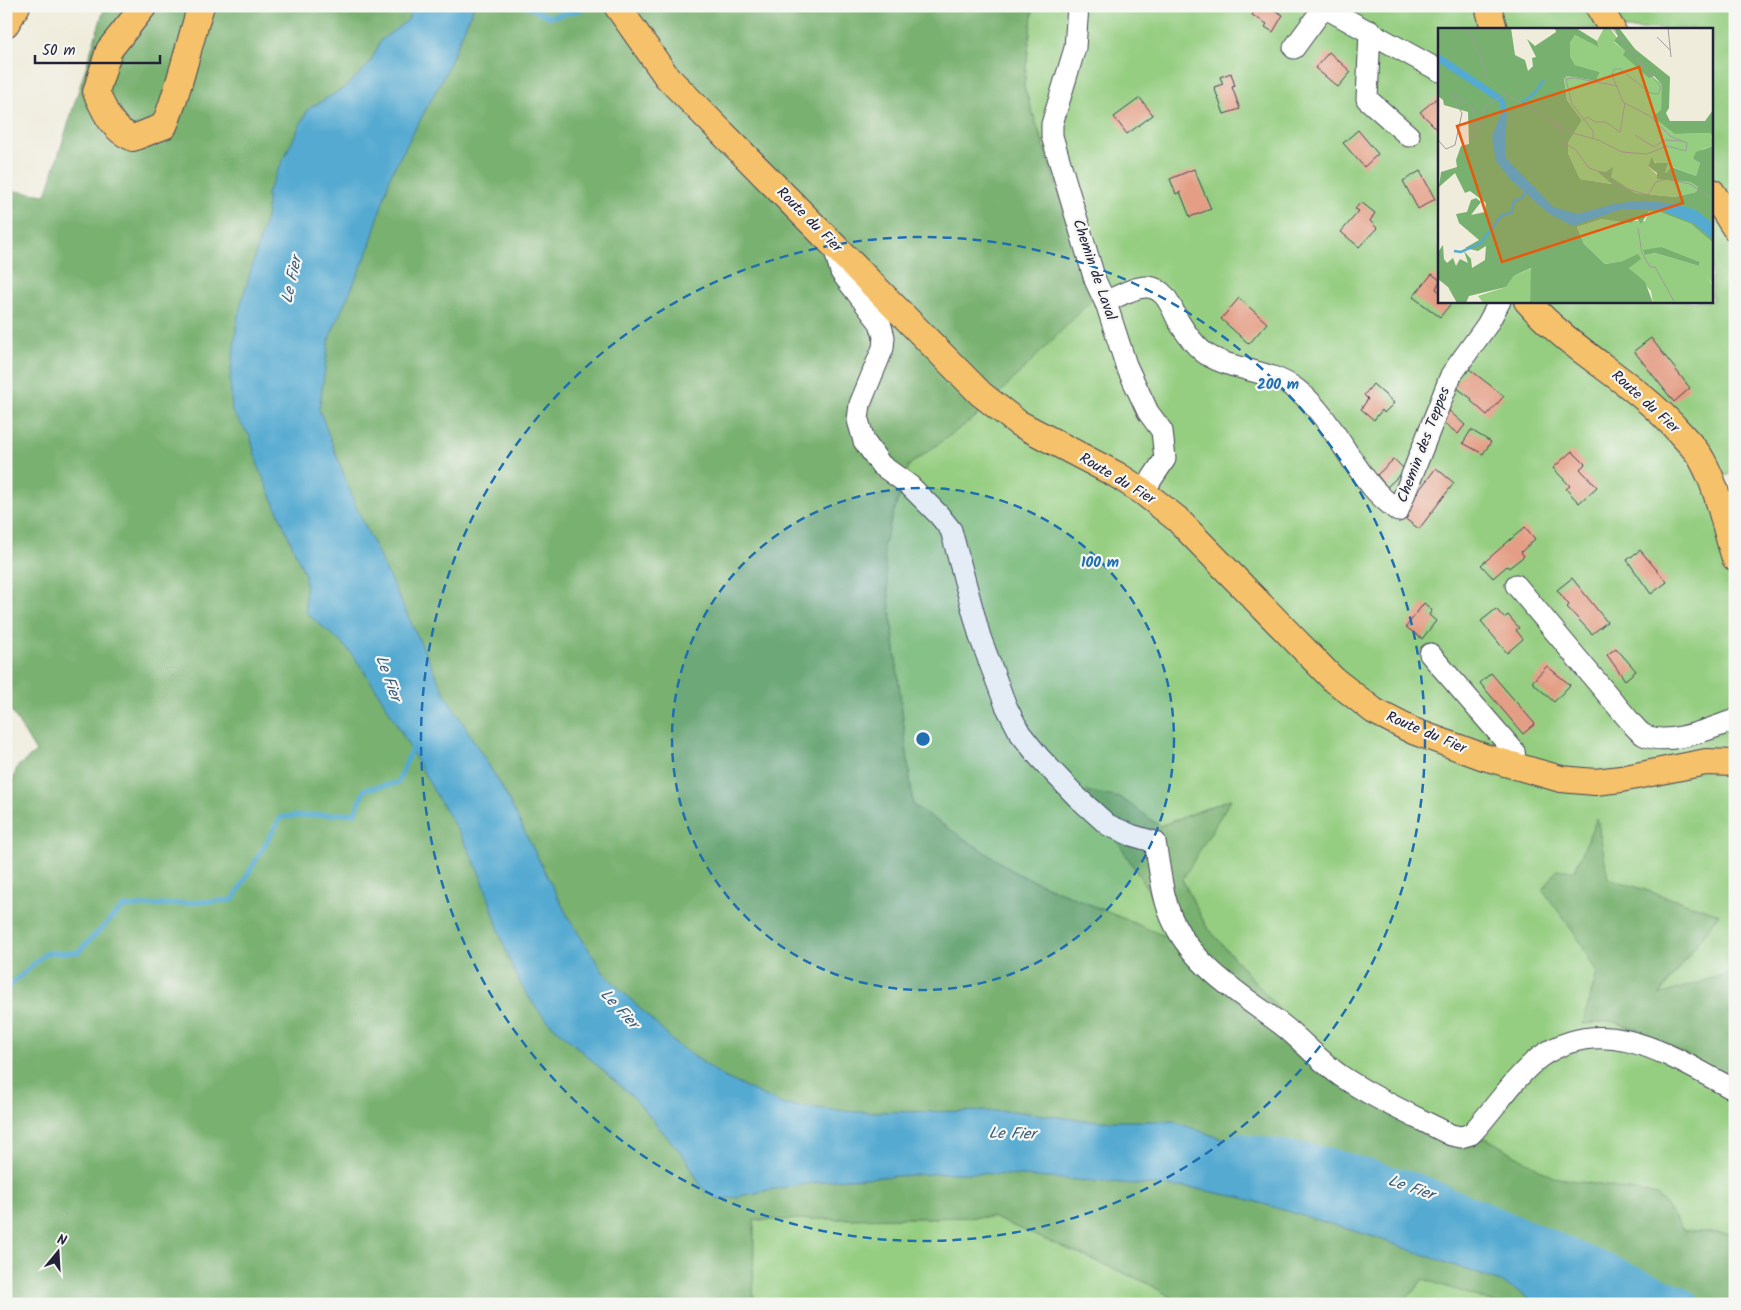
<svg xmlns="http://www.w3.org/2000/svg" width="1741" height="1310" font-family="Kalam,sans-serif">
  <rect width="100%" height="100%" fill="#f6f6f2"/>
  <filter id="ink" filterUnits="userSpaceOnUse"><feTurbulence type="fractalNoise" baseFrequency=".02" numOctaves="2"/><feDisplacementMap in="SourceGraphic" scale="10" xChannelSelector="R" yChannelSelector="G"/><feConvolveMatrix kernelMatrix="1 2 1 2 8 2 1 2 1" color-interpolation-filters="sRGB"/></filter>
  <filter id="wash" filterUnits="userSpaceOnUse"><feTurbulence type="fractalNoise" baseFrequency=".0096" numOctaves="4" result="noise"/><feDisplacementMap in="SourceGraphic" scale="20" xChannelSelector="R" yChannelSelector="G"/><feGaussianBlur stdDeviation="1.12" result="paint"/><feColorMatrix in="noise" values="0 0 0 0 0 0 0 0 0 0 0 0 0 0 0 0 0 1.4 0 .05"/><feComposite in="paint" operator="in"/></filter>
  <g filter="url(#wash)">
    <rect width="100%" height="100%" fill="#efecdb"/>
    <path fill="#95ce81" stroke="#5c785e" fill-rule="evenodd" d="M1033,6H1733L1735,11V472L1723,477L1735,502V971L1659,996L1719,914L1608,878L1597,819L1575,870L1579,940L1597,973L1583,1024L1611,1021L1644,1032L1735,1081V1234L1684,1231L1658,1195L1553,1177L1486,1138L1457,1146L1348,1088L1206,926L1182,879L1230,799L1160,826L1121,798L1182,944L1016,873L913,805L883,546L909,465L978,415L1070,222L1024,87ZM1440,29H1712V301H1440Z
      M992,1217L1145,1282L1184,1304H753L754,1220Z
      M1423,1279L1495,1301L1498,1304H1403Z"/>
    <path fill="#78b16f" stroke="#4d6a55" d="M105,6H1033L1024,87L1094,298L978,415L909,465L883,546L913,805L1016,873L1181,943L1086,791L1121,798L1160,826L1231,799L1182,880L1206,926L1348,1088L1457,1146L1486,1138L1553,1177L1658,1195L1684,1231L1735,1234V1304H1498L1423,1279L1403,1304H1184L1145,1282L992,1217L754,1220L753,1304H6V802L17,767L36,752L6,702V190L46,195Z
      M1597,818L1608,878L1719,914L1659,995L1735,971V1081L1644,1032L1611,1021L1583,1024L1597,973L1579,940L1543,890L1557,870H1575Z"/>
    <path fill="#55aad1" stroke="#3c6686" d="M412,6H474L446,72L391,174L368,252L330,336L319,409L356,507L444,692L502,787L567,915L603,972L676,1044L724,1077L785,1105L856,1112L1013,1111L1089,1121H1173L1250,1149L1325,1164L1417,1191L1524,1242L1682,1304H1538L1503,1283L1374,1237L1243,1198L1192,1188L977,1173H946L833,1180L774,1189L731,1198L718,1199L706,1192L700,1185L687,1160L634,1098L550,1023C502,975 501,920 475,863C464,838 448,816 435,793C408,746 384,696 351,653C340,639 319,625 306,612L305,575L258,465L250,436L232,412L230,378L238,315L267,214V193L308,109L346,87L370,63L381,40L408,20Z"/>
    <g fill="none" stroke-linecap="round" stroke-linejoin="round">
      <path stroke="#55aad1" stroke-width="5" d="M526,6L550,17L580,10L585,6
        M6,989L46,953L78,952L123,907L233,900L281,817L355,813L365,789L398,783L413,745"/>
      <path stroke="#55aad1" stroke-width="30" d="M1239,1148L1326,1162L1418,1189L1677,1299L1684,1304"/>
    </g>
    <g id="blocks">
      <path fill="#e49e85" d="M1258,6H1267L1283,15L1273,32L1265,27L1267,24L1252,15Z
        M1329,52L1351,72L1338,87L1315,68Z
        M1231,73L1235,86L1232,87L1240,109L1224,114L1214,87L1223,84L1220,77Z
        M1438,97L1440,98V132L1420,112Z
        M1140,98L1153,115L1127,134L1114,117Z
        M1358,130L1378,154L1364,167L1343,143Z
        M1194,169L1211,209L1190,217L1180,192L1176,194L1170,179Z
        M1420,171L1435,199L1418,209L1403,181Z
        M1361,202L1375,213L1370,221L1377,228L1359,247L1341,232L1359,211L1355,209Z
        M1432,274L1440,280L1436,289L1440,292V301H1453L1440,317L1413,297Z
        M1239,298L1267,323L1249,344L1221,319Z
        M1651,338L1690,388L1674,402L1634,351Z
        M1468,368L1504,396L1487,415L1471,401L1472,399L1453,385Z
        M1373,384L1394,403L1384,413L1382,410L1374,420L1361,409L1368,399L1364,395Z
        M1447,409L1465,425L1458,434L1439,419Z
        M1471,430L1491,442L1483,454L1463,443Z
        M1572,451L1585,464L1580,469L1597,487L1579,503L1566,489L1570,486L1553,468Z
        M1394,459L1405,470L1387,487L1377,475Z
        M1436,468L1454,483L1419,529L1400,515Z
        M1525,527L1535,539L1521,552L1524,556L1509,568L1507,566L1493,578L1481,565Z
        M1640,550L1667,582L1651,594L1627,560Z
        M1572,578L1607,622L1592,634L1567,607L1569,605L1557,590Z
        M1424,603L1432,610L1429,615L1436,621L1422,639L1406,627Z
        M1496,609L1504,618L1508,615L1519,628L1516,630L1523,639L1507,653L1481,621Z
        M1616,648L1636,671L1625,680L1607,655Z
        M1547,666L1570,685L1554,702L1532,682Z
        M1491,673L1535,724L1523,734L1480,683Z"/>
    </g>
  </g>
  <g filter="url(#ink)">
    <use href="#blocks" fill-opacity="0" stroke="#414053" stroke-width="1"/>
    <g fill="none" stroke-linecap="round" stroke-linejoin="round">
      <defs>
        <path id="minor" d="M1078,6L1075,48L1052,124V136L1095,280L1107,306L1126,365L1148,412L1162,431L1165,459L1143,492
          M1322,6L1440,71
          M1370,31L1367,99L1409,136
          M1294,48L1324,7
          M833,244L841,272L880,323L884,337L883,348L860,404L858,420L864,441L881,465L909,485L939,515L951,530L980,637L1006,706L1020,733L1039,757L1078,798L1108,825L1131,835L1155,842C1160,869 1162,899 1174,923C1195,967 1243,996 1281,1024C1302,1040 1319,1061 1341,1076C1375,1099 1414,1116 1451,1135L1461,1137L1471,1134C1493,1111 1516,1075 1540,1057C1608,1010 1674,1059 1735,1090
          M1105,302C1117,297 1135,286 1148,287C1167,289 1171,308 1179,322C1185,332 1193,343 1202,351C1227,371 1268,368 1296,389C1329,414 1346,457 1373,488C1380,496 1389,504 1398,511L1451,375L1487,325L1500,301
          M1516,585L1633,725C1636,728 1640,733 1644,735C1668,747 1711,728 1735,720
          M1430,654L1514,751L1516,767"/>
        <path id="major" d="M144,6L109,50L96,92C105,112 112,130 133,138L164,126C180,88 188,46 201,6
          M617,6L667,77L981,394L1018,423L1117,475L1143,492L1177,519L1333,679L1374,711L1413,731L1484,757L1561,779L1595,782L1621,779L1706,762L1735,763
          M1488,6L1494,29
          M1598,6L1612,29
          M6,24L17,6
          M1712,192L1735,228
          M1527,301C1572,352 1636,382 1680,433C1688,442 1697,450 1702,460C1719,490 1724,526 1735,558"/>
      </defs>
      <use href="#minor" stroke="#414053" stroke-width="23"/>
      <use href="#major" stroke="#414053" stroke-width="28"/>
      <use href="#minor" stroke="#fff" stroke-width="21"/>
      <use href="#major" stroke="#f5c16b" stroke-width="26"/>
    </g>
  </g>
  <circle cx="923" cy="739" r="251" fill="#1f6fb2" fill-opacity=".12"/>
  <g fill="none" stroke="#1f6fb2" stroke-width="2.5" stroke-dasharray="9 6">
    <circle cx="923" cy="739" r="251"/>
    <circle cx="923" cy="739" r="502"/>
  </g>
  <g text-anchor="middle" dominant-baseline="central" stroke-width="4.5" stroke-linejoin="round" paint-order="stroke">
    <g font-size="15" fill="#22223b" stroke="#f6f6f2">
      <text transform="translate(809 220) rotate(45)">Route du Fier</text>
      <text transform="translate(1094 270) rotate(71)">Chemin de Laval</text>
      <text transform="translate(1645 402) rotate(42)">Route du Fier</text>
      <text transform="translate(1424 445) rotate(-69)">Chemin des Teppes</text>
      <text transform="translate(1117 479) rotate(31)">Route du Fier</text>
      <text transform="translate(1426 733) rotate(23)">Route du Fier</text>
    </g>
    <g font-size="16" font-style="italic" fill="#365877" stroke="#f6f6f2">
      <text transform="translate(292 280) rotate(-78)">Le Fier</text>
      <text transform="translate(388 678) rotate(70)">Le Fier</text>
      <text transform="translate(619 1009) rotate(47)">Le Fier</text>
      <text transform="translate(1012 1134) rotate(1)">Le Fier</text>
      <text transform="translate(1411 1188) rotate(19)">Le Fier</text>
    </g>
  </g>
  <g transform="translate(1438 28)">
    <rect width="275" height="275" fill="#efecdb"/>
    <path d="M166,0H172L179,10L176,14L187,23L186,27L225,57L223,82L237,106L273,105L275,118L265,121L255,131L262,135L258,148L235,139L226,145L214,130L210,138L222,150L252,154L260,159L258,164L237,169L197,165L172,149L174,140L168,145L175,156L142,151L130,125V115L144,92L129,72L126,51L129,48L158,53L162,44L137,37L132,28V15L137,7L161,18L159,13ZM211,183H219L253,196L275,215V257L268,247L275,258V275H215L213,263L185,233L167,236L146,216L139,199L164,191L207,193ZM224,219L262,234L261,238L217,225L207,227ZM94,240L92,275H45L40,268L68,259L76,248Z" fill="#95ce81" fill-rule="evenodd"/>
    <path d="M0,0H73L77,27L87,32L90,43L95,38L94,30L98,29L89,11L97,18L118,4L117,0H138L159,13L161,19L137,7L132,15V28L137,37L162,44L158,53L129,48L126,51L129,72L144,92L130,115V125L142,151L174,156L159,143L168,144L175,139L173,149L197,165L237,169L258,164L260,159L252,154L219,151V145L210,138L214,129L217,135H230L227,145L234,139L258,148L262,135L255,131L258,124L275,118V215L253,196L219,183H211L203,196L199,190L193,195L164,191L139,199L146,216L167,236L185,233L200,226L203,231L191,240L207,254L215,275H92L93,240L76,248L68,259L31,268L28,275H19L10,259L0,251V224L5,217L6,231L9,235L15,230L18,238L22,231L30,235L26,223L33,231L34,240L47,232L48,218L40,223L27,220L41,212L21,195L18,186L29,184L33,172L38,170L43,174L33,187L47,184L48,175L32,163L27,165L17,145L1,159L3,144L19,139L18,132L23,118L31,116L30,84L6,77L5,72L0,68ZM176,0H181L197,21L232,49L231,80L228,85L232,93H267L275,82V114L273,105L237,106L215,89L223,82L224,57L216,48L211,50L185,27L187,23L176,13L180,8ZM224,219L262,234L261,238L217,225L207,227L205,222Z" fill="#78b16f"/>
    <path d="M0,25L65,69L69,80L67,129L115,179L139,186L180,175L238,176L259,183L271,192L275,197V212L257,196L220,181H184L135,198L110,185L72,151L58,133L54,109L63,86L62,75L1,35Z" fill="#55aad1"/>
    <path fill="none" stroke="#55aad1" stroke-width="2.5" d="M84,74L96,66L106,52M188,175L208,174L243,178M254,181L275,197M16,223L23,224L43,215L63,188L74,184L76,173L84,170L88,162"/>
    <path fill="none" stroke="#9d9b9b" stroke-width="1" d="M31,0L50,51L65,66M230,0L233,29M219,9L232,22M145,92L150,89L157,94H168L182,104L187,75M115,95L123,103L124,114L137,121L151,140L168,146L177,157L210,167L218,154L228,151L252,156L275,171M197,107L216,119L227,112L244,113M155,110V103L134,76L128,51L137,50L180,58M0,112L8,121L17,117L24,85L15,71L17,66L34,80L36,90L33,104L38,108L46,80L67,66L135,105L160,112L184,124L209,126L229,118L248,123L249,115L232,108L212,88L185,74L174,47L176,41H182L212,65L220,66L223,59L174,0M200,200L204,225L212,239H217L237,275"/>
    <path fill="#e8590c" fill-opacity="0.15" stroke="#e8590c" stroke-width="2.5" d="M201,39L245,175L64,234L19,98Z"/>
    <rect width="275" height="275" fill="none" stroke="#22223b" stroke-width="2.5"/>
  </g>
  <circle cx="923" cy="739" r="8" fill="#1f6fb2" stroke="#f6f6f2" stroke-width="2.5"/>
  <g font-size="15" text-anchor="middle" font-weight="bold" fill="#1f6fb2" stroke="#f6f6f2" stroke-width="4.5" stroke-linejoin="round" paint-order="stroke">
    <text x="1278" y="389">200 m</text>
    <text x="1100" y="567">100 m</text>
  </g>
  <rect width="1741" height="1310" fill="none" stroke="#f6f6f2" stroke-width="25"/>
  <g transform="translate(58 1252) rotate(18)" stroke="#f6f6f2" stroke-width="4" paint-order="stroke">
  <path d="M0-4L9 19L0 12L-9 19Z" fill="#22223b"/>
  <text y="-8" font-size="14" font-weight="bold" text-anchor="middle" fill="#22223b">N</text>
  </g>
  <path d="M35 55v8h125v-8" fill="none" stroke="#22223b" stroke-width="2.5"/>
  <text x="42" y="55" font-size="15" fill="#22223b" stroke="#f6f6f2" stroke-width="4" paint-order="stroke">50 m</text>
</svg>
